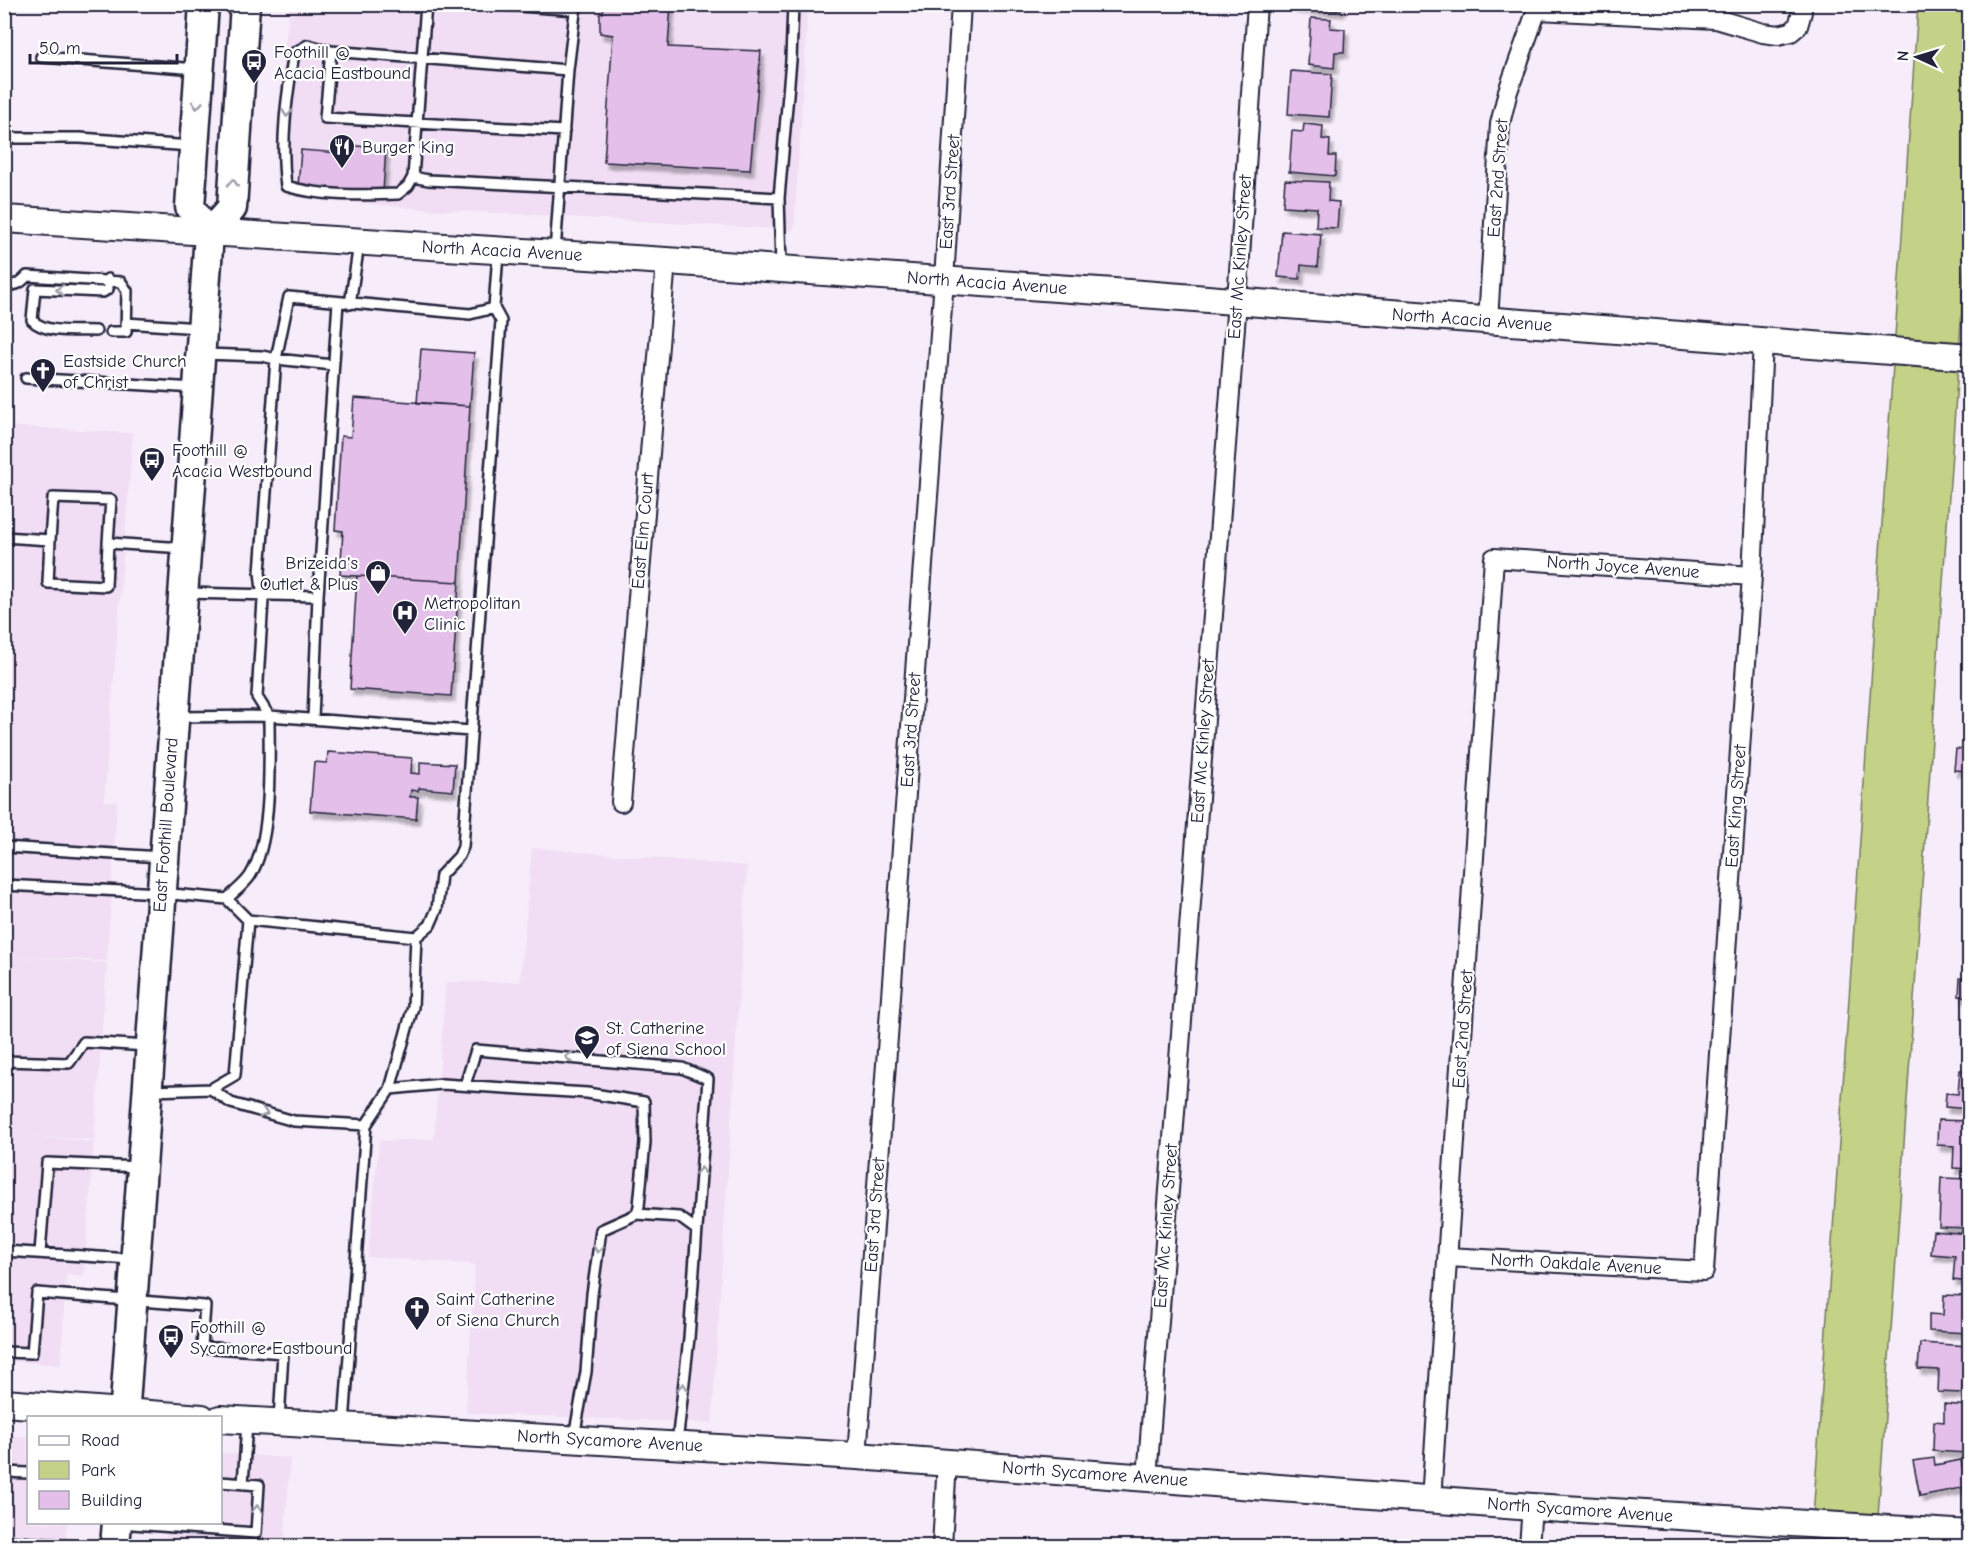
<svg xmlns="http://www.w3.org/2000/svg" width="1974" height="1551" font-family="'Comic Neue',sans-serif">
  <defs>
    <filter id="shadow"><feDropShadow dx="3.5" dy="6" stdDeviation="1.5" flood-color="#0004"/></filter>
  </defs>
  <rect width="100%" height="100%" fill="#f7ecf9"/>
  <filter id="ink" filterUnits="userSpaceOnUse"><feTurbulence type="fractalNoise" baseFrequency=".0167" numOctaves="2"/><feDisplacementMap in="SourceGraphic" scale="12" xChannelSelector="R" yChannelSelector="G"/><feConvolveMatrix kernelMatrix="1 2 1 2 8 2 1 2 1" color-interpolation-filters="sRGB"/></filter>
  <g filter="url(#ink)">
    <path fill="#f1def4" d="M290,5H808L794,230L424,209L297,197L282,191L276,175L284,52Z
      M4,426L133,433L104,801L117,802L107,961L8,956L107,963L94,1140L31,1136L94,1142L84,1276L66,1275L61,1365L5,1361Z
      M532,848L747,866L712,1423L466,1413L475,1264L368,1257L379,1141L434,1139L446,982H520Z
      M4,1435L28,1437V1522L67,1523L65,1546H5Z
      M221,1453L290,1458L284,1546H166L167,1523L220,1522Z"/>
    <path fill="#c3d287" stroke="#727a61" stroke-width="1.5" d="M1918,5H1969V208L1876,1546H1811Z"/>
    <path fill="#e3bfea" stroke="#22223b" stroke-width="1.5" filter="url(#shadow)" d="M604,4H671L668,47L761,51L750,170L604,162L613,35L600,33V13H603Z
      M1294,4H1341V11L1293,7Z
      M1311,18L1331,19L1330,28L1345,29L1344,52H1335L1334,68L1308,65Z
      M1291,71L1332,74L1329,117L1288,114Z
      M1304,124L1323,126L1322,139L1330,140L1329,156H1336L1335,176L1289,172L1292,131L1303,132Z
      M340,145L386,148L383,192L298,186L301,150L340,153Z
      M1285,180L1329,182L1328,201L1339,202L1337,228L1316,227L1317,208L1283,206Z
      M1282,231L1321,234L1318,267L1301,265L1300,279L1278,277Z
      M421,349L474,353L470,406L417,403Z
      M354,398L470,406L459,582L340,575L343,531L335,530L341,436L351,437Z
      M357,576L459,582L451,696L350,689Z
      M1956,749H1970V771L1954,770Z
      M328,752L412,758L411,773L420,774V762L455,764L453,791L419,788L418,791L411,790L410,797H418L416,819L310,811L314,762L327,763Z
      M1968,898L1970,899V945H1965Z
      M1960,978H1970V997L1959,996Z
      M1960,1070L1970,1071V1109L1945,1107L1946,1093L1958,1094Z
      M1938,1120L1970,1121V1169L1953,1168L1954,1146L1937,1145Z
      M1941,1178L1970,1179V1228L1939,1227Z
      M1933,1231L1970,1234V1282L1953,1280L1955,1256L1931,1254Z
      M1966,1291H1970L1969,1333L1929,1331V1314L1943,1315L1944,1295L1966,1296Z
      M1920,1343L1970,1346L1969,1373L1963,1372L1962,1393L1938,1392L1939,1370L1918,1369Z
      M1944,1404L1970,1406L1968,1453L1933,1451L1934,1421L1944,1422Z
      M1934,1458L1935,1465L1961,1460L1966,1487L1920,1496L1913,1461Z"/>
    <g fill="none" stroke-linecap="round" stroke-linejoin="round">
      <defs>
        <path id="lane" d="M426,4L413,177L428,180L779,198
          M489,4L576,10
          M331,51L325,118L564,131
          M41,57L197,69
          M4,138H80L191,146
          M413,177L408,186L398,194C361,195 322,197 286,186C280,142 287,95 294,53L308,45L331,51L568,70
          M555,252L568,70L576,4
          M781,265L779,198L791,60L793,4
          M4,285C15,286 20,284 27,276L121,282L127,291L126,332H111
          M350,304L359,244
          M126,323L199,328
          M96,331C77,330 45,334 32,320L35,289L103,292L108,289V279
          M204,354L262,356L276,359L333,365
          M26,378L196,388
          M4,537L50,540L53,498L111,500L108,543L184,548
          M50,540L48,583L106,586L108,543
          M185,593L318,596L313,719
          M318,596L338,302
          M179,717L269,716C269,759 273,840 250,876C244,885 234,892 227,899
          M471,731L269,716L257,697L263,600L260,572L276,359L289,297L470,314L494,308L498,253
          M4,847L161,857
          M4,885L161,893L227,899L248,920L416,937L413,1007L390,1089
          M416,937L430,925L437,909L441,875L459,856L463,847L501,321L494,308
          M4,1061L69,1063L84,1042L147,1046
          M465,1085L476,1050L682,1068L708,1079L689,1338L677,1443
          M211,1089L231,1103L294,1121L366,1125
          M152,1091L211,1089L235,1075L248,920
          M4,1251L131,1259
          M40,1253L47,1163L140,1167
          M4,1352L32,1353L37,1293L205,1306L202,1347L283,1353L279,1420
          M344,1424L366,1125L390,1089L442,1084L587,1093L644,1102L645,1142L639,1206L637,1214
          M574,1437L586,1372L592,1294L601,1230L637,1214L679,1217L697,1230
          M4,1472L28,1473
          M243,1484L247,1423
          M119,1523L256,1533L259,1485L220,1482
          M4,1541L72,1546"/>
        <path id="street" d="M1538,10L1716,19L1763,33L1778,35L1791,32L1798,26L1802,12V4
          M1488,321L1500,124L1508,91L1539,4
          M621,802L666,261
          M1448,1257L1704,1271L1752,576L1763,341
          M857,1456L944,280L961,4
          M1147,1478L1237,301L1257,4
          M1431,1500L1494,558L1752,576
          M942,1546L947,1462
          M1529,1546L1532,1507"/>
        <path id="secondary" d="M4,219C225,234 446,246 666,261C1101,289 1535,324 1970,357
          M4,1403L202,1418
          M220,1419L857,1456L1532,1507L1970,1534"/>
        <path id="primary" d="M204,4L190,207L209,234
          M124,1418L209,234L232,208L245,4
          M115,1546L117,1522"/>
      </defs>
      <use href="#lane" stroke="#22223b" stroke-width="14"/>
      <use href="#street" stroke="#22223b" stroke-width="22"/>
      <use href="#secondary" stroke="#22223b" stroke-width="30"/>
      <use href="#primary" stroke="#22223b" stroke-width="33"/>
      <use href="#lane" stroke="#fff" stroke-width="9"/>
      <use href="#street" stroke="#fff" stroke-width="18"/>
      <use href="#secondary" stroke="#fff" stroke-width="26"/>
      <use href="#primary" stroke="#fff" stroke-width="28"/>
    </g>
    <defs><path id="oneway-chevron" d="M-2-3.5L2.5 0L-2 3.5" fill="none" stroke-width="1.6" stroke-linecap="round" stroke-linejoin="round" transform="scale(1.5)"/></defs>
    <g stroke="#9c9ca7">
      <use href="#oneway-chevron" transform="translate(197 105) rotate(94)"/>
      <use href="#oneway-chevron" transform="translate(287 113) rotate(94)"/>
      <use href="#oneway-chevron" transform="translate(233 183) rotate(-86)"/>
      <use href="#oneway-chevron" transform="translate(60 290) rotate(-178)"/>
      <use href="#oneway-chevron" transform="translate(569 1057) rotate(-175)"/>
      <use href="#oneway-chevron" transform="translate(264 1113) rotate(16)"/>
      <use href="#oneway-chevron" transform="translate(701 1171) rotate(-85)"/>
      <use href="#oneway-chevron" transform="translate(598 1249) rotate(97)"/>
      <use href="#oneway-chevron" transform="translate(683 1387) rotate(-83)"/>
      <use href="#oneway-chevron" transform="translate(257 1509) rotate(-87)"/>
    </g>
  </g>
  <defs>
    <symbol id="bus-pin" viewBox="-11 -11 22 30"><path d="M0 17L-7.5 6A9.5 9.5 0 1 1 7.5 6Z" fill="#22223b" stroke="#fff"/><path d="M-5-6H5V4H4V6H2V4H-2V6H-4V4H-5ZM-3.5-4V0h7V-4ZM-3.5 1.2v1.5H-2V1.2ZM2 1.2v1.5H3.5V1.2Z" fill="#fff"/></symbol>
    <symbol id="restaurant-pin" viewBox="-11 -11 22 30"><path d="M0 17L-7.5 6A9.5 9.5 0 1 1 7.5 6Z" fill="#22223b" stroke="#fff"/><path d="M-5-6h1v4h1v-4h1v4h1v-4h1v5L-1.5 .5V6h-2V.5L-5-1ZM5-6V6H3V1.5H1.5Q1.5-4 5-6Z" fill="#fff"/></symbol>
    <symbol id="church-pin" viewBox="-11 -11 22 30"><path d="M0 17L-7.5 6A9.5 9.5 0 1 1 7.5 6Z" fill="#22223b" stroke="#fff"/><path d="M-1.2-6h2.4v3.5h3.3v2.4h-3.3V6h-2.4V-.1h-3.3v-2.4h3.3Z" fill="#fff"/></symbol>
    <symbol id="shop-pin" viewBox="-11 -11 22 30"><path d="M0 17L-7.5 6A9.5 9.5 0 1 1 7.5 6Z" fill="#22223b" stroke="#fff"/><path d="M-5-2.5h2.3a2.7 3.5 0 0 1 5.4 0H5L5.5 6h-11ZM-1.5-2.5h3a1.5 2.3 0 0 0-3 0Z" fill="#fff"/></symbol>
    <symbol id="hospital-pin" viewBox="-11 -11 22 30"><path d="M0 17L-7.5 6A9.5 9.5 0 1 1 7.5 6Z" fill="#22223b" stroke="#fff"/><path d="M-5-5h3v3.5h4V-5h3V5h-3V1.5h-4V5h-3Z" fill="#fff"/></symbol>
    <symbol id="school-pin" viewBox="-11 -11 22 30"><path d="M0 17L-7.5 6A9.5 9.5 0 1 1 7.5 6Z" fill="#22223b" stroke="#fff"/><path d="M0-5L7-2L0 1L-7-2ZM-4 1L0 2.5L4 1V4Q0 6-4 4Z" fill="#fff"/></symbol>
  </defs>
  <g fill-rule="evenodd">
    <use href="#bus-pin" x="239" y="47" width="30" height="40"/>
    <use href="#restaurant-pin" x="327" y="132" width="30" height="40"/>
    <use href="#church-pin" x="28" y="356" width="30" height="40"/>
    <use href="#bus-pin" x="137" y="445" width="30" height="40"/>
    <use href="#shop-pin" x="363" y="558" width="30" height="40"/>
    <use href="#hospital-pin" x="390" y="598" width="30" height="40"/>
    <use href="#school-pin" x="572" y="1023" width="30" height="40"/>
    <use href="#church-pin" x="402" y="1294" width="30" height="40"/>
    <use href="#bus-pin" x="156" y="1322" width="30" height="40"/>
  </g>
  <g text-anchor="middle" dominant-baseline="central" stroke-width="4.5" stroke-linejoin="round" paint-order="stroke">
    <g font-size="18" fill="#22223b" stroke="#fff" text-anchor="start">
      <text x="274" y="52">Foothill @<tspan x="274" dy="21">Acacia Eastbound</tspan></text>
      <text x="362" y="147">Burger King</text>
      <text x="63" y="361">Eastside Church<tspan x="63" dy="21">of Christ</tspan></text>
      <text x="172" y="450">Foothill @<tspan x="172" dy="21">Acacia Westbound</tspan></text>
      <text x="358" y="563" text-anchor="end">Brizeida's<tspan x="358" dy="21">Outlet &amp; Plus</tspan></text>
      <text x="424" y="603">Metropolitan<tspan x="424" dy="21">Clinic</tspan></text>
      <text x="606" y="1028">St. Catherine<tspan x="606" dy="21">of Siena School</tspan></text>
      <text x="436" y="1299">Saint Catherine<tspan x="436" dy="21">of Siena Church</tspan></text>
      <text x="190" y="1327">Foothill @<tspan x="190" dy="21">Sycamore Eastbound</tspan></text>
    </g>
    <g font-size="18" fill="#22223b" stroke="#fff">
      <text transform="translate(1498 178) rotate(-86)">East 2nd Street</text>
      <text transform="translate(950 192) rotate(-86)">East 3rd Street</text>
      <text transform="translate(502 251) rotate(3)">North Acacia Avenue</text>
      <text transform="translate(1240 257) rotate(-86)">East Mc Kinley Street</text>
      <text transform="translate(987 283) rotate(4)">North Acacia Avenue</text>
      <text transform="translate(1472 320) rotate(4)">North Acacia Avenue</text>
      <text transform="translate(643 531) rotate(-85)">East Elm Court</text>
      <text transform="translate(1623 567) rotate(4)">North Joyce Avenue</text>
      <text transform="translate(911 730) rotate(-86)">East 3rd Street</text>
      <text transform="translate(1203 741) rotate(-86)">East Mc Kinley Street</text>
      <text transform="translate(1736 806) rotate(-86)">East King Street</text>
      <text transform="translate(166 825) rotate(-86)">East Foothill Boulevard</text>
      <text transform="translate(1463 1029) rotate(-86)">East 2nd Street</text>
      <text transform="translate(875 1215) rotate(-86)">East 3rd Street</text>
      <text transform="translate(1166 1226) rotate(-86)">East Mc Kinley Street</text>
      <text transform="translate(1576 1264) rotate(3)">North Oakdale Avenue</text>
      <text transform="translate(610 1441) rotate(3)">North Sycamore Avenue</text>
      <text transform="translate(1095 1474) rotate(4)">North Sycamore Avenue</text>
      <text transform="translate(1580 1510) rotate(4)">North Sycamore Avenue</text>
    </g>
  </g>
  <rect width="1974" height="1551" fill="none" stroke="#fff" stroke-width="24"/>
  <rect x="12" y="12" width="1950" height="1527" fill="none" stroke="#22223b" stroke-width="2" filter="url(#ink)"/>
  <rect x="27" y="1416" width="195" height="108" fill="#ffffff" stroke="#a7a7b1" stroke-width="1.5"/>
  <rect x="39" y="1436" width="30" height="9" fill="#ffffff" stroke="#a7a7b1" stroke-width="1.5"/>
  <text x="81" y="1446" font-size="18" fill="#22223b">Road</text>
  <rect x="39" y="1461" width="30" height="18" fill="#c3d287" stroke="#a7a7b1" stroke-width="1.5"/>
  <text x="81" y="1476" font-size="18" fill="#22223b">Park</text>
  <rect x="39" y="1491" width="30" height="18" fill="#e3bfea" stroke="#a7a7b1" stroke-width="1.5"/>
  <text x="81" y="1506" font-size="18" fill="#22223b">Building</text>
  <g transform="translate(1917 57) rotate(274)" stroke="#ffffff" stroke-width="4.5" paint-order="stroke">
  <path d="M0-4.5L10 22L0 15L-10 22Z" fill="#22223b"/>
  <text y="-9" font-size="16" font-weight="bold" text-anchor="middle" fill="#22223b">N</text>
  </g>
  <path d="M30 54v9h147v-9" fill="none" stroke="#22223b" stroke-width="3"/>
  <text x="39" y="54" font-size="18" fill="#22223b" stroke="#ffffff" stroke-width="4.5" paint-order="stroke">50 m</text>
</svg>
